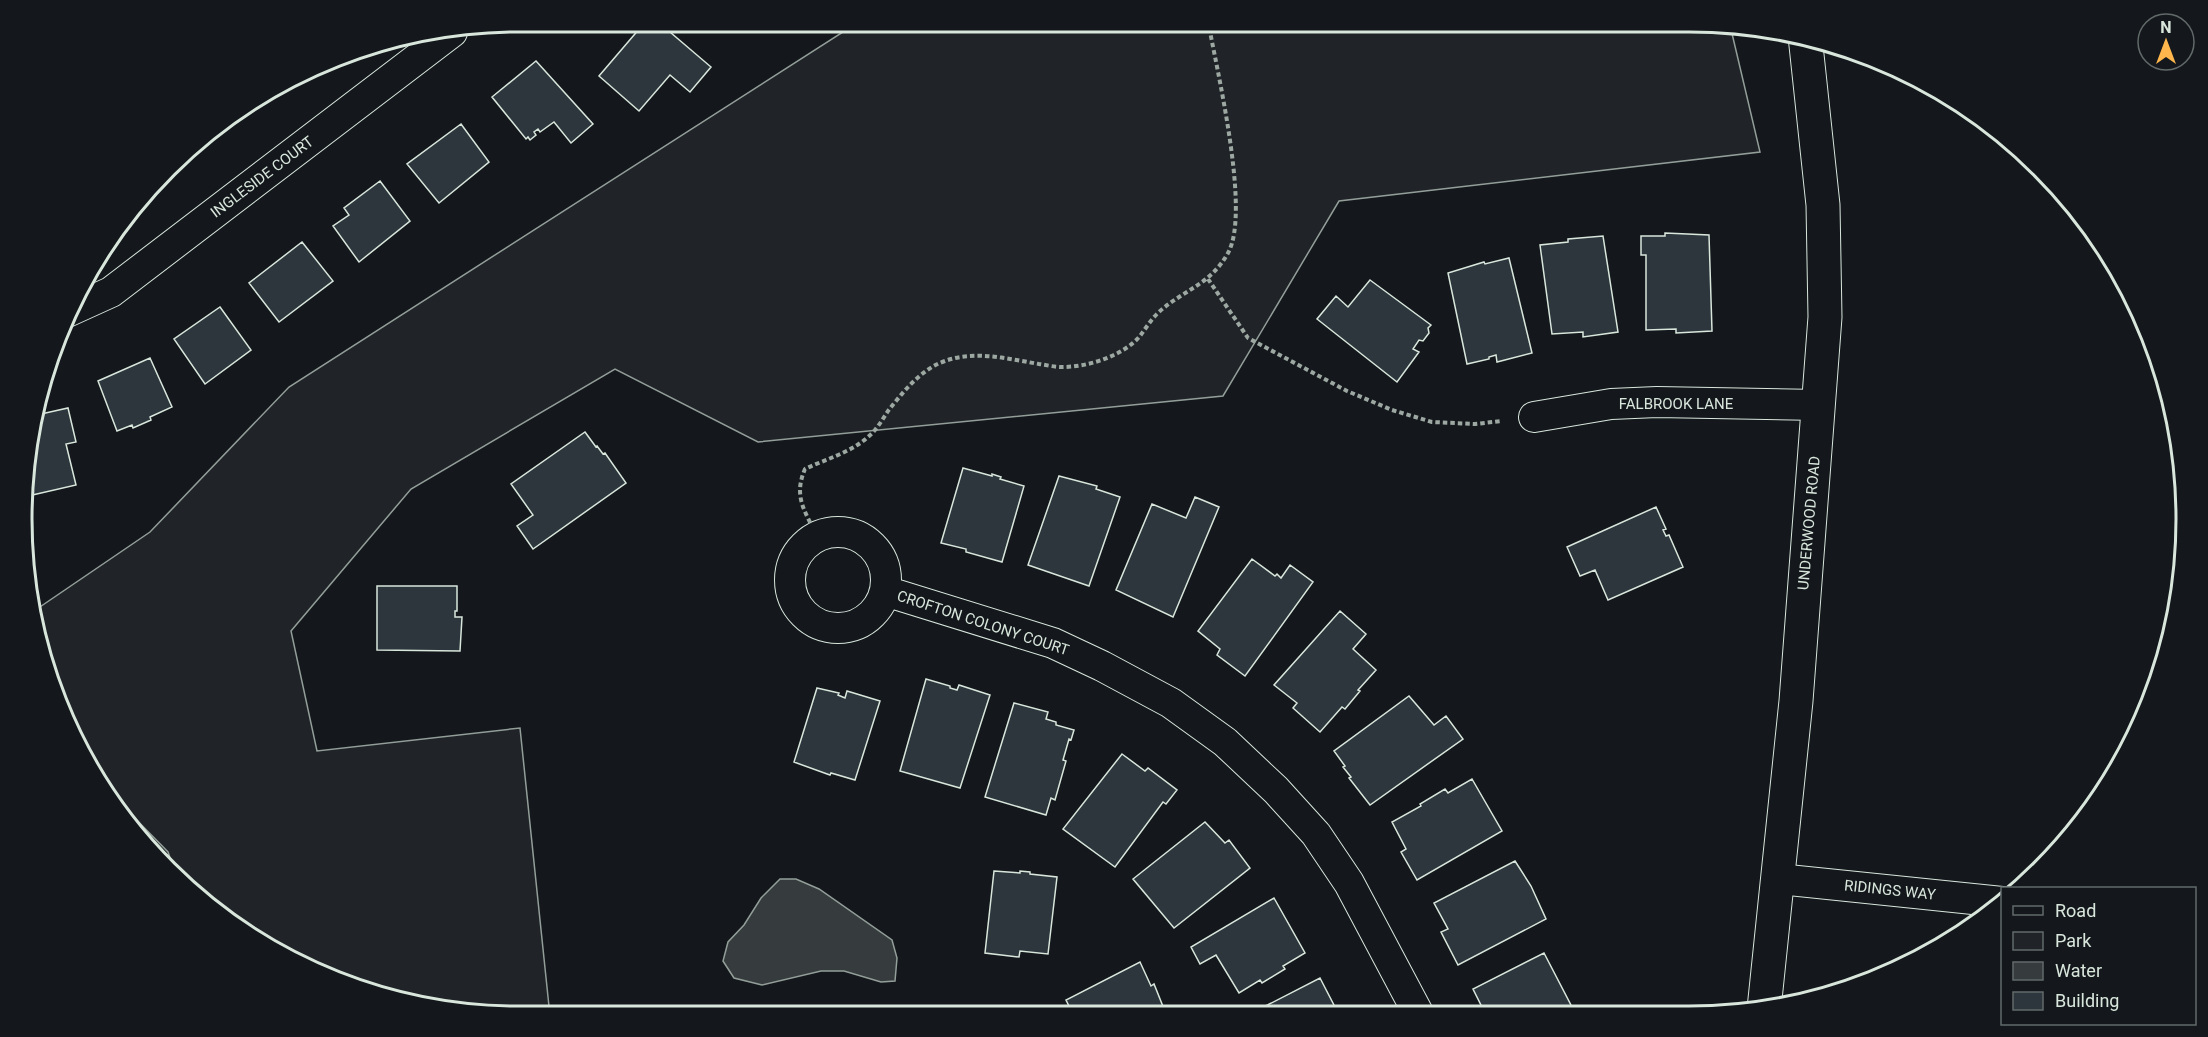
<svg xmlns="http://www.w3.org/2000/svg" width="2208" height="1037" font-family="Roboto,sans-serif">
  <rect width="100%" height="100%" fill="#14181c"/>
  <path fill="#202428" stroke="#939e99" stroke-width="1.5" d="M860,21H1690L1730,25L1760,152L1339,201L1223,396L758,442L615,369L411,489L291,631L317,751L520,728L550,1016H518L421,1006L328,978L242,932L177,878L168,852L115,798L72,739L34,611L150,532L289,387Z"/>
  <path fill="#363b3e" stroke="#939e99" stroke-width="1.5" d="M780,879H796L819,889L892,940L897,958L895,981L881,982L844,971H821L762,985L734,978L723,961L728,942L744,925L761,898Z"/>
  <path fill="#2c363c" stroke="#d8e6dc" stroke-width="1.5" d="M646,21H657L711,67L690,92L670,75L639,111L599,76Z
    M536,61L593,124L571,143L554,122L540,132L538,129L534,132L536,135L530,140L528,137L526,139L492,97Z
    M461,124L489,162L439,203L407,164Z
    M380,181L410,221L359,262L333,226L349,215L344,208Z
    M1665,233L1709,235L1712,331L1676,333V329L1646,330V255H1641V236H1665Z
    M1603,236L1618,332L1583,337V332L1552,334L1540,245L1568,242V239Z
    M302,242L333,281L279,322L249,283Z
    M1509,258L1532,353L1497,362L1496,355L1489,357V359L1467,364L1448,273L1484,262L1485,264Z
    M1370,280L1431,325L1428,328L1429,333L1423,341L1419,340L1413,349L1419,352L1397,382L1317,319L1336,296L1348,307Z
    M220,307L251,350L205,384L174,339Z
    M150,358L172,407L150,417L151,420L133,428L132,425L117,431L98,381Z
    M68,408L76,442L66,444L76,485L28,496L30,443L38,441L32,416Z
    M585,432L596,447L597,446L603,454L605,453L626,483L533,549L517,526L533,515L511,484Z
    M963,468L992,476V474L1001,477L1000,479L1024,486L1002,562L966,552V549L941,543Z
    M1059,476L1097,486L1096,489L1120,497L1089,586L1028,565Z
    M1195,497L1219,507L1173,617L1116,590L1152,504L1186,518Z
    M1656,507L1666,529L1663,530L1666,536L1669,535L1683,567L1608,600L1595,570L1580,576L1567,547Z
    M1252,559L1275,576L1277,574L1281,578L1290,565L1313,582L1245,676L1217,655L1220,649L1198,631Z
    M377,586H457V611H455V617H462L460,651L377,650Z
    M1340,611L1366,634L1353,649L1376,670L1358,690L1360,691L1345,709L1342,707L1320,732L1293,708L1297,703L1274,685Z
    M926,679L950,686V688L957,690L959,685L990,695L960,788L900,771Z
    M817,688L839,693L838,695L845,698L847,691L880,701L855,780L831,773L830,775L794,762Z
    M1409,696L1434,725L1446,716L1463,739L1370,805L1349,778L1351,777L1343,767L1345,766L1334,751Z
    M1014,703L1048,712L1046,719L1056,722V725L1074,730L1071,740L1069,739L1063,760L1066,761L1055,800L1051,798L1046,815L985,797Z
    M1122,754L1145,771L1148,768L1177,790L1166,804L1163,802L1115,867L1063,829Z
    M1472,779L1502,831L1417,880L1401,852L1406,849L1392,822L1421,806L1420,804L1445,789L1448,793Z
    M1205,822L1225,843L1229,840L1250,868L1174,928L1133,879Z
    M1515,861L1531,886L1546,919L1458,965L1441,932L1448,929L1434,903Z
    M994,871L1020,873V871L1030,872V874L1057,877L1048,954L1020,951L1019,957L985,953Z
    M1274,898L1305,953L1283,966L1285,969L1262,983L1260,980L1239,993L1216,955L1200,964L1191,947Z
    M1544,953L1573,1009L1567,1012L1489,1013L1486,1008L1483,1009L1473,989Z
    M1140,962L1151,986L1154,984L1166,1014H1073L1066,1000Z
    M1320,978L1336,1009L1334,1010L1336,1013H1252Z"/>
  <g fill="none" stroke-linecap="round" stroke-linejoin="round">
    <defs>
      <path id="minor" d="M67,312L111,292L452,32
        M1534,417L1611,404L1657,402L1819,405
        M790 580a48 48 0 1 1 96 0a48 48 0 1 1-96 0Z
        M885,591L1053,643L1102,666L1171,703L1225,742L1276,790L1316,834L1349,883L1418,1013
        M1778,879L2002,902"/>
      <path id="tertiary" d="M1764,1009L1796,701L1825,317L1823,205L1805,36"/>
    </defs>
    <use href="#minor" stroke="#d8e6dc" stroke-width="32"/>
    <use href="#tertiary" stroke="#d8e6dc" stroke-width="35"/>
    <path stroke="#9da8a2" stroke-width="4" stroke-dasharray="4.5 3" stroke-linecap="butt" d="M1208,279L1248,338L1347,391L1392,410L1432,422L1475,424L1502,421
      M817,536C805,511 793,497 805,469C828,458 857,451 875,430C880,424 884,417 888,411C903,392 921,369 945,361C975,350 1009,359 1039,364C1046,365 1054,367 1062,367C1088,367 1123,356 1140,336C1146,328 1152,318 1160,311C1184,290 1211,284 1228,253C1251,212 1217,71 1208,21"/>
    <use href="#minor" stroke="#14181c" stroke-width="30"/>
    <use href="#tertiary" stroke="#14181c" stroke-width="33"/>
  </g>
  <g text-anchor="middle" dominant-baseline="central" stroke-width="4.5" stroke-linejoin="round" paint-order="stroke">
    <g font-size="15" fill="#d8e6dc" stroke="#14181c">
      <text transform="translate(262 177) rotate(-37)">INGLESIDE COURT</text>
      <text x="1676" y="404">FALBROOK LANE</text>
      <text transform="translate(1809 523) rotate(-85)">UNDERWOOD ROAD</text>
      <text transform="translate(983 623) rotate(18)">CROFTON COLONY COURT</text>
      <text transform="translate(1890 890) rotate(6)">RIDINGS WAY</text>
    </g>
  </g>
  <path d="M0 0H2208V1037H0ZM519 32H1689A487 487 0 0 1 2176 519V519A487 487 0 0 1 1689 1006H519A487 487 0 0 1 32 519V519A487 487 0 0 1 519 32Z" fill="#14181c" fill-rule="evenodd"/>
  <path fill="none" stroke="#d8e6dc" stroke-width="3" d="M519 32H1689A487 487 0 0 1 2176 519V519A487 487 0 0 1 1689 1006H519A487 487 0 0 1 32 519V519A487 487 0 0 1 519 32Z"/>
  <rect x="2001" y="887" width="195" height="138" fill="#14181c" stroke="#626a69" stroke-width="1.5"/>
  <rect x="2013" y="906" width="30" height="9" fill="#14181c" stroke="#626a69" stroke-width="1.5"/>
  <text x="2055" y="917" font-size="18" fill="#d8e6dc">Road</text>
  <rect x="2013" y="932" width="30" height="18" fill="#202428" stroke="#626a69" stroke-width="1.5"/>
  <text x="2055" y="947" font-size="18" fill="#d8e6dc">Park</text>
  <rect x="2013" y="962" width="30" height="18" fill="#363b3e" stroke="#626a69" stroke-width="1.5"/>
  <text x="2055" y="977" font-size="18" fill="#d8e6dc">Water</text>
  <rect x="2013" y="992" width="30" height="18" fill="#2c363c" stroke="#626a69" stroke-width="1.5"/>
  <text x="2055" y="1007" font-size="18" fill="#d8e6dc">Building</text>
  <g transform="translate(2166 42)"><circle r="28" fill="#14181c" stroke="#626a69" stroke-width="1.5"/>
  <path d="M0-4.5L10 22L0 15L-10 22Z" fill="#ffb74d"/>
  <text y="-9" font-size="16" font-weight="bold" text-anchor="middle" fill="#d8e6dc">N</text>
  </g>
</svg>
